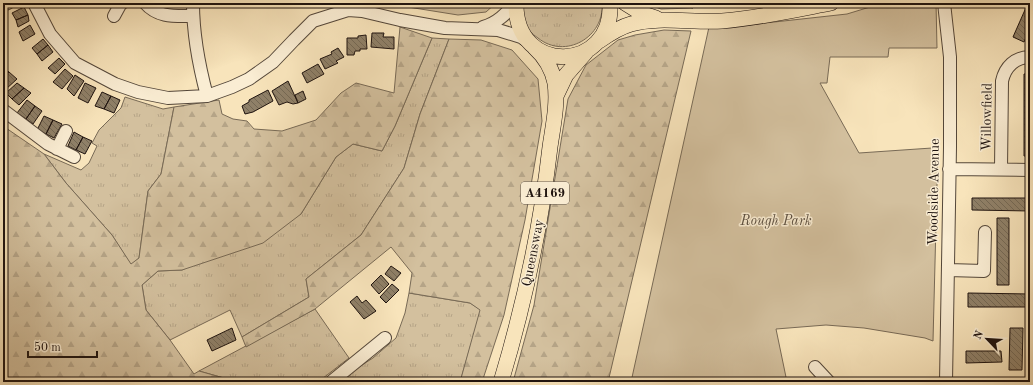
<svg xmlns="http://www.w3.org/2000/svg" width="1033" height="385" font-family="'Old Standard TT',serif">
  <defs>
    <pattern id="grass-tufts" width="24" height="20" patternUnits="userSpaceOnUse"><rect width="24" height="20" fill="#d3c09e"/><path d="M3 7l-1-3M5 7V3M7 7l1-3M15 17l-1-3M17 17v-4M19 17l1-3" fill="none" stroke="#b5a487"/></pattern>
    <pattern id="forest-firs" width="22" height="20" patternUnits="userSpaceOnUse"><rect width="22" height="20" fill="#d3c09e"/><path d="M5 1l3.5 6h-7zM16 11l3.5 6h-7z" fill="#b5a487"/></pattern>
    <pattern id="building-back-hatch" width="6" height="6" patternUnits="userSpaceOnUse"><rect width="6" height="6" fill="#8f8068"/><path d="M-1 5l2 2M0 0l6 6M5-1l2 2" fill="none" stroke="#746854"/></pattern>
  </defs>
  <rect width="100%" height="100%" fill="#f8e4bb"/>
  <filter id="stains"><feTurbulence type="fractalNoise" baseFrequency=".005" numOctaves="4"/><feColorMatrix values="0 0 0 0 .2 0 0 0 0 .09 0 0 0 0 .02 0 0 0 .5 -.17"/></filter>
  <radialGradient id="worn" r=".72"><stop offset=".6" stop-color="#630" stop-opacity="0"/><stop offset="1" stop-color="#630" stop-opacity=".3"/></radialGradient>
  <path fill="url(#grass-tufts)" stroke="#786a56" d="M383,3L441,4L442,3H496L486,12L458,15Z
    M522,3H602C605,37 565,60 538,38C532,34 526,28 524,22C523,16 523,9 522,3Z
    M644,3H670L693,8L661,9Z
    M432,38L449,39L420,114L404,168L361,235L306,279L309,297L242,337L230,310L170,340L146,310L142,285L158,271L182,270L301,214L336,157L353,144L382,151L395,126Z
    M125,97L163,109L174,107L161,174L148,191L139,258L131,265L112,235L66,183L44,154L81,170L89,163L97,146L92,143L99,130L121,108Z
    M409,293L470,303L481,310L460,382H341L357,368L373,358L396,338L405,313Z
    M315,309L349,358L318,382H238L199,371Z"/>
  <path fill="url(#forest-firs)" stroke="#786a56" d="M670,3H694L693,8Z
    M400,27L432,38L395,126L382,151L353,144L336,157L301,214L263,243L182,270L158,271L142,285L146,310L170,340L194,374L199,371L238,382H3V126L44,154L66,183L112,235L131,264L139,258L148,191L161,174L174,107L219,100L222,114L233,119L247,121L254,129L282,131L316,120L341,93L356,83L394,93Z
    M664,30L691,31L608,382H513L534,305L568,99L586,65L618,40L635,35Z
    M449,39L481,40L512,50L538,79L542,121L525,220L504,315L482,382H460L480,310L470,303L409,293L412,273L391,247L315,309L246,347L242,337L309,297L306,279L361,235L404,168L420,114Z"/>
  <path fill="#d3c09e" stroke="#786a56" d="M883,3H936L937,48H889L888,57H830L827,83H820L859,153L932,148L938,146L933,341L925,338L864,328L826,325L776,329L787,382H631L709,27H729L847,14Z"/>
  <path fill="url(#building-back-hatch)" stroke="#1e130f" d="M1028,3H1030V28L1024,42L1013,37Z
    M24,7L28,15L16,20L12,13Z
    M28,15L29,21L18,27L16,20Z
    M30,25L35,34L23,41L19,32Z
    M372,33H384L383,37H394V49L371,47Z
    M366,35L367,49H360V51H355L354,55H347V38H358V36Z
    M43,39L48,45L37,54L32,48Z
    M48,45L53,52L42,61L37,54Z
    M338,48L344,57L336,61L338,63L325,69L320,59L332,54L331,52Z
    M59,58L65,64L55,74L48,68Z
    M318,64L324,74L307,83L302,73Z
    M3,66L9,72L3,77Z
    M65,69L73,76L62,89L53,82Z
    M9,72L17,79L5,90L3,88V77Z
    M1024,74H1030V156H1024Z
    M75,75L84,81L74,96L67,89Z
    M288,81L298,103L293,104L287,102L279,105L272,91Z
    M17,83L24,88L12,99L6,93Z
    M85,83L96,88L88,103L78,98Z
    M24,88L31,93L19,105L12,99Z
    M268,90L273,101L253,112L245,114L242,106L249,102V100Z
    M303,91L306,99L298,103L295,95Z
    M102,92L111,96L104,109L95,106Z
    M111,96L120,100L114,113L104,109Z
    M27,100L35,106L26,119L17,113Z
    M35,106L42,111L33,124L26,119Z
    M44,116L53,120L46,134L37,130Z
    M53,120L62,124L54,138L46,134Z
    M74,132L83,137L76,150L68,146Z
    M83,137L92,141L85,154L76,150Z
    M972,198H1030V211L972,210Z
    M997,218H1009V285H997Z
    M391,266L401,273L394,281L385,274Z
    M381,275L389,284L379,294L371,285Z
    M392,284L399,290L386,303L380,297Z
    M968,293L1030,294V307H968Z
    M357,296L362,303L366,300L376,311L364,319L350,302Z
    M232,328L236,340L212,351L207,340Z
    M1010,328H1023L1022,370H1009Z
    M966,351H1001L1002,362L966,363Z"/>
  <g fill="none" stroke-linecap="round" stroke-linejoin="round">
    <defs>
      <path id="minor" d="M34,3L50,34L75,63L115,84L138,92L168,98L207,96L232,87L249,79L273,62L294,40L313,21L348,10L362,11L400,20L445,28L498,30L521,37L527,41
        M145,3C158,18 175,16 193,16
        M193,3C193,35 199,66 207,96
        M944,3L950,57V147L946,382
        M3,5L8,3
        M114,16L120,5L122,3
        M483,27C497,23 506,14 515,3
        M3,110L48,144L74,157
        M57,149L66,131
        M949,169L1030,170
        M1001,169L1002,81C1005,67 1015,57 1030,57
        M948,270L984,271L985,232
        M815,367L829,382
        M331,382L385,338"/>
      <path id="major" d="M516,3C515,77 614,72 610,3
        M625,3L641,13L656,18
        M599,41C609,34 620,27 631,24C658,16 694,23 722,21C759,18 795,10 831,3
        M556,96L566,75L586,52
        M501,382C524,305 541,227 550,147C553,126 558,104 555,83C552,68 545,57 534,47"/>
    </defs>
    <use href="#minor" stroke="#54473a" stroke-width="14"/>
    <use href="#major" stroke="#1e130f" stroke-width="16"/>
    <use href="#minor" stroke="#faedd3" stroke-width="12"/>
    <use href="#major" stroke="#f8e4bb" stroke-width="15"/>
  </g>
  <g text-anchor="middle" dominant-baseline="central" stroke-width="3" stroke-linejoin="round" paint-order="stroke">
    <rect fill="#faedd3" stroke="#60544a" stroke-width="1" x="521" y="182" width="48" height="22" rx="3"/>
    <g font-size="13" font-weight="bold" fill="#1e130f">
      <text x="545" y="193">A4169</text>
    </g>
    <g font-size="14" fill="#1e130f" stroke="#faedd3">
      <text transform="translate(987 117) rotate(-89)">Willowfield</text>
      <text transform="translate(934 192) rotate(-89)">Woodside Avenue</text>
      <text transform="translate(533 253) rotate(-79)">Queensway</text>
    </g>
    <g font-size="14" font-style="italic" fill="#5d5041" stroke="#faedd3">
      <text x="776" y="221">Rough Park</text>
    </g>
  </g>
  <rect width="1033" height="385" fill="none" stroke="#f8e4bb" stroke-width="16"/>
  <rect x="4" y="4" width="1025" height="377" fill="none" stroke="#1e130f" stroke-width="2"/>
  <rect x="8" y="8" width="1017" height="369" fill="none" stroke="#1e130f"/>
  <g transform="translate(987 339) rotate(295)" stroke="#faedd3" stroke-width="3" paint-order="stroke">
  <path d="M0-3L7 15L0 10L-7 15Z" fill="#1e130f"/>
  <text y="-6" font-size="11" font-weight="bold" text-anchor="middle" fill="#1e130f">N</text>
  </g>
  <path d="M28 351v6h69v-6" fill="none" stroke="#1e130f" stroke-width="2"/>
  <text x="34" y="351" font-size="12" fill="#1e130f" stroke="#faedd3" stroke-width="3" paint-order="stroke">50 m</text>
  <rect width="100%" height="100%" filter="url(#stains)"/>
  <rect width="100%" height="100%" fill="url(#worn)"/>
</svg>
